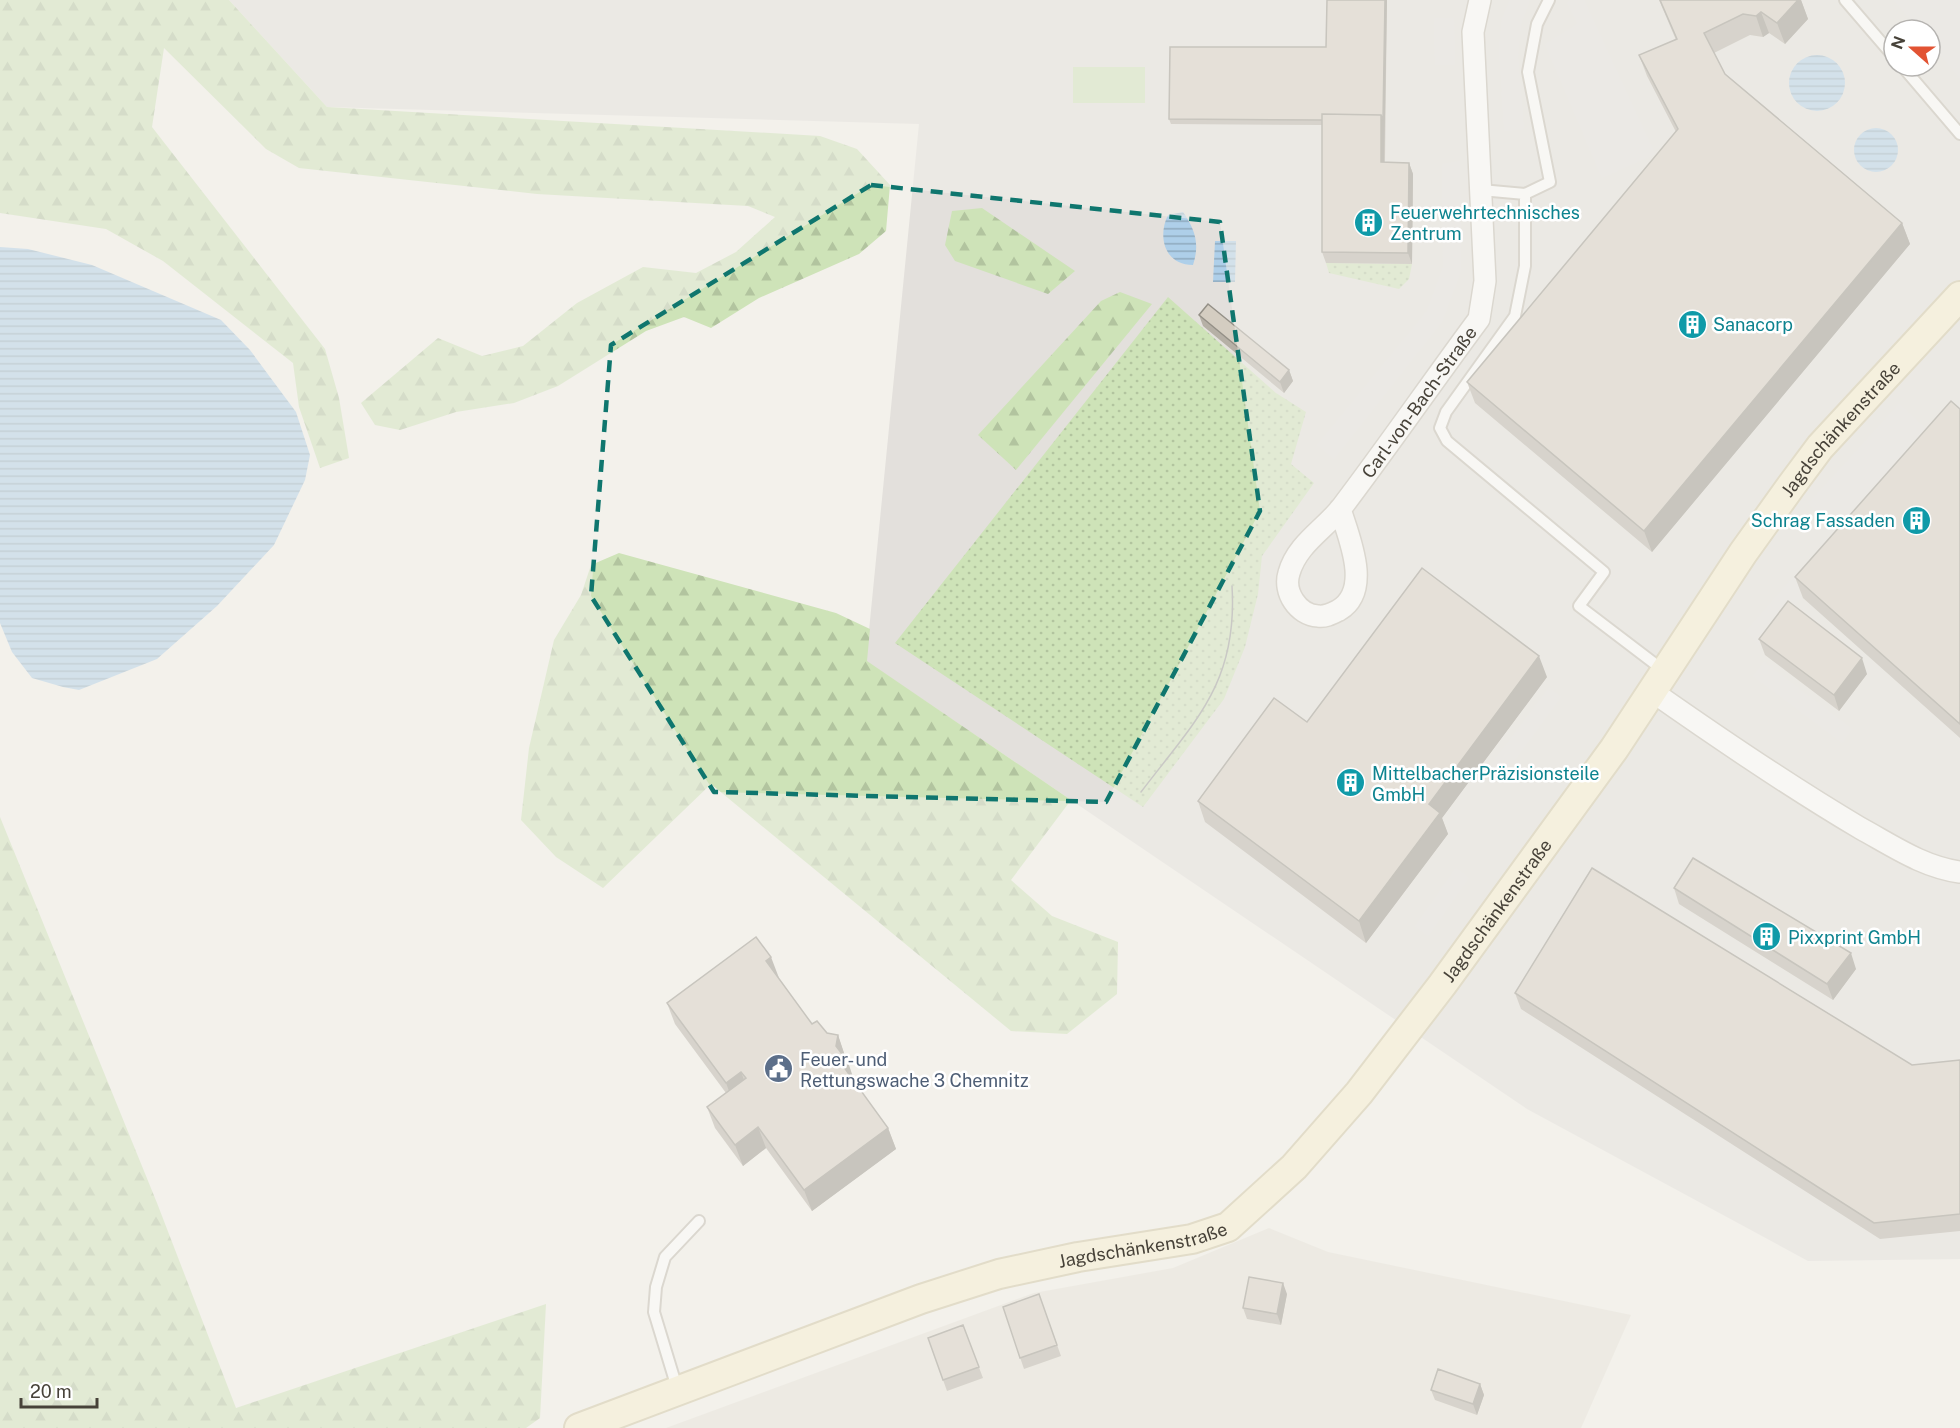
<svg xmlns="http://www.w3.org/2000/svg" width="1960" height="1428" font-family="'Public Sans',sans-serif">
  <defs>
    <pattern id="grass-dots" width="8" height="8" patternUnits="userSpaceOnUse" patternTransform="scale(1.5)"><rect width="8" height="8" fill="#cee3b8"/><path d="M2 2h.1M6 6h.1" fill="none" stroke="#b2c49f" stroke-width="1.8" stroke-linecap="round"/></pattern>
    <pattern id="forest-firs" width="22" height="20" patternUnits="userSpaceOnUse" patternTransform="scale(1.5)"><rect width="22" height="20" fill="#cee3b8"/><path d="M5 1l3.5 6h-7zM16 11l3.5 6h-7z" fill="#b2c49f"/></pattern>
    <pattern id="water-rules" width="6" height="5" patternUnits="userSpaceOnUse" patternTransform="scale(1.5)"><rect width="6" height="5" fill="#aecfe9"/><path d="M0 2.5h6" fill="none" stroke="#8faabe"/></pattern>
  </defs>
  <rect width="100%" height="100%" fill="#f3f1eb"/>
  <path fill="#e7e3d9" d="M1269,1228L1328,1252L1631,1315L1581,1428H666L1034,1293L1173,1268Z"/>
  <path fill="#e3e0dc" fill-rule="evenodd" d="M229,0H1960V1259L1808,1261L1527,1109L866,661L919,124L327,107ZM1894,30H1930V66H1894Z"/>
  <path fill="url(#grass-dots)" d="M1326,263L1412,264L1409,279L1399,289L1329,273Z
    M1168,297L1276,393L1306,412L1291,464L1314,483L1262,556L1258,594L1245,647L1224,699L1143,807L895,643Z"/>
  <path fill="url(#forest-firs)" d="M0,0H229L327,107L820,136L857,149L890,185L886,231L859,254L759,298L711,328L684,317L646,331L558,386L514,403L456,412L400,430L375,425L361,403L438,338L482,356L523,346L577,303L643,267L696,273L736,252L775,217L748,206L537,194L299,168L266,149L164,48L152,127L325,349L339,398L349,458L320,468L299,407L293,363L163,261L106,229L0,213Z
    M982,208L1075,271L1048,294L955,261L945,245L952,211Z
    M1120,292L1152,304L1016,470L978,435L1101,301Z
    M619,553L836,613L870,629L867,661L1071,800L1011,880L1052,916L1118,942L1117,994L1067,1034L1011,1031L711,784L603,888L556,857L521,820L529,748L554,640L581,595L591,565Z
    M0,817L157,1203L236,1408L546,1304L540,1418L526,1428H0Z"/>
  <path fill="#cee3b8" d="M1073,67H1145V103H1073Z"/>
  <path fill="#e3e1de" d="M1510,0H1530L1521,24L1518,56L1524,129L1504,131L1499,47L1502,18Z
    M1570,0H1584L1655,154L1602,178L1545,44L1578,24L1567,2Z
    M1894,0H1960V78L1930,43V30H1919Z
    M1434,18H1454L1455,65H1435Z
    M1460,161L1461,271L1442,322L1334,459L1317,445L1427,311L1443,267L1442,164Z
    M1899,404L1941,442L1759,645L1746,631L1835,530L1808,504Z
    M1764,662L1852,729L1842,743L1753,676Z
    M1549,688L1561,697L1503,776L1490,766Z
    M1456,868L1469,878L1428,936L1415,926Z"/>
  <path fill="url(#water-rules)" d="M1789 83a28 28 0 1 1 56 0a28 28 0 1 1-56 0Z
    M1854 150a22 22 0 1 1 44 0a22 22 0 1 1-44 0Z
    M1183,212C1195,229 1200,244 1193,265C1165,265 1157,237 1168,215Z
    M1215,241H1236L1235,282H1213Z
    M0,247L28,249L92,265L221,320L250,350L296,412L310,455L305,480L274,545L217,606L157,659L79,690L63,687L32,678L12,652L0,623Z"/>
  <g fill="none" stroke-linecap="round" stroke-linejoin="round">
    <defs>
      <path id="service" d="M1845,0L1894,57
        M1902,66L1960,134
        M1481,190L1525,194V266L1515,316L1446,412L1440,428L1447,441L1604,572L1579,606L1663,670
        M1525,194L1550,182L1528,72L1537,24L1549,0
        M678,1391L654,1312L656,1287L665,1257L699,1221"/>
      <g id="minor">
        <path id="s1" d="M1340,509C1349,538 1372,590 1339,610C1331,614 1326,617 1318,616C1298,615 1283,592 1289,573C1297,544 1325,529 1342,507C1389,445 1433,381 1479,319L1485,281L1473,32L1480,0"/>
        <path d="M1653,692C1720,739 1789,786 1860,828C1893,846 1923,867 1960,872"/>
      </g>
      <g id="secondary">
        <path id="s2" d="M579,1428L921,1299L999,1274L1078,1257L1192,1239L1228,1227L1294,1167L1359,1093L1442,985L1614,749L1743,553L1791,486L1820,447L1960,296"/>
      </g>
    </defs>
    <use href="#service" stroke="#beb9ae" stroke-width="14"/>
    <use href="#minor" stroke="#beb9ae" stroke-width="24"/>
    <use href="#secondary" stroke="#cec49f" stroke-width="32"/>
    <use href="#service" stroke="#fff" stroke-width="10"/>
    <use href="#minor" stroke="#fff" stroke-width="21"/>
    <use href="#secondary" stroke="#f9f0cf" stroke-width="28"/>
    <path stroke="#989898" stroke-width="1.5" d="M1141,792C1195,721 1238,683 1232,586"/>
  </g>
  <path fill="#b6b0a6" d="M1327,0H1387L1385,162L1409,163L1413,174L1412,264L1326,263L1322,252V125L1171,124L1169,119L1326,47Z
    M1659,0H1801L1808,19L1785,44L1769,33L1763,37L1750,35L1714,53L1725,74L1902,223L1910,244L1652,552L1475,403L1467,382L1676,132L1647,76L1639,55L1676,40Z
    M1199,315L1289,370L1293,381L1284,393L1203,326Z
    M1960,409V738L1803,598L1795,577Z
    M1759,639L1867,674L1839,711L1765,655Z
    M1547,677L1442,818L1448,834L1366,943L1205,822L1198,801L1307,722Z
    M1674,888L1856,969L1833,1000L1679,904Z
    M778,978L812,1024L827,1033L838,1035L845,1056V1058L855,1083L888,1128L896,1149L812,1211L766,1148L743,1166L715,1128L707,1107L726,1093L675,1024L667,1003Z
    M1515,993L1912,1065L1960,1060V1231L1880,1239L1521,1009Z
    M1039,1294L1061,1356L1024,1369L1003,1307Z
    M1287,1294L1281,1325L1247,1319L1243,1308Z
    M963,1325L983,1378L947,1391L928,1338Z
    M1480,1384L1484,1395L1477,1415L1435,1400L1431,1390Z"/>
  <path fill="#949087" d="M1385,0H1387L1384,173L1381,162V115Z
    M1798,0H1801L1808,19L1785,44L1777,23Z
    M1761,12L1769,33L1763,37L1756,16Z
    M1409,163L1413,174L1412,264L1408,253Z
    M1902,223L1910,244L1652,552L1644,531Z
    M1289,370L1293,381L1284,393L1280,382Z
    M1539,656L1547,677L1442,818L1448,834L1366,943L1359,921L1429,804Z
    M1862,658L1867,674L1839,711L1834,695Z
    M1851,953L1856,969L1833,1000L1827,984Z
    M771,957L779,978L766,961Z
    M838,1035L845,1056L844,1064L848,1062L855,1083L850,1087L836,1046Z
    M741,1072L749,1093L734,1104L726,1083Z
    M758,1127L766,1148L743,1166L735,1145Z
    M888,1128L896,1149L812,1211L804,1190Z
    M1283,1283L1287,1294L1281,1325L1277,1314Z
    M1480,1384L1484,1395L1477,1415L1473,1404Z"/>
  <path fill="#d4cdc1" stroke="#949087" stroke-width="1.5" d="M1327,0H1385L1383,120L1381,115L1322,114V120L1169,119L1170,47H1326Z
    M1660,0H1798L1777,23L1761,12L1756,16L1743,14L1704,33L1725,74L1902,223L1644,531L1467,382L1678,129L1639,55L1677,39Z
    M1322,114L1381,115V162L1409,163L1408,253L1322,252Z
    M1208,304L1289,370L1280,382L1199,315Z
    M1951,401L1960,409V724L1795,577Z
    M1422,568L1539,656L1429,804L1440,813L1359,921L1198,801L1274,698L1307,722Z
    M1788,601L1862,658L1834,695L1759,639Z
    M1693,858L1851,953L1827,984L1674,888Z
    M1592,868L1912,1065L1960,1060V1214L1874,1223L1515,993Z
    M756,937L771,957L766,961L812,1024L817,1021L827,1033L838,1035L836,1046L848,1062L843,1066L888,1128L804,1190L758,1127L735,1145L707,1107L746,1078L741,1072L726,1083L667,1003Z
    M1249,1277L1283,1283L1277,1314L1243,1308Z
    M1039,1294L1057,1345L1020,1358L1003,1307Z
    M963,1325L979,1367L943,1380L928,1338Z
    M1438,1369L1480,1384L1473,1404L1431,1390Z"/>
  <path d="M0 0H1960V1428H0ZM871,185L1220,222L1260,511L1106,802L714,792L591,596L611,345Z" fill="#f3f1eb" fill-opacity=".55" fill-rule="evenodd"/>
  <path fill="none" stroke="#0f766e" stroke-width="4.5" stroke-dasharray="12 8" stroke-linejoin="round" d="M871,185L1220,222L1260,511L1106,802L714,792L591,596L611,345Z"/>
  <defs>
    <symbol id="building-disc" viewBox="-11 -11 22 22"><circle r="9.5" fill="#0f9aa8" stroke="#fff"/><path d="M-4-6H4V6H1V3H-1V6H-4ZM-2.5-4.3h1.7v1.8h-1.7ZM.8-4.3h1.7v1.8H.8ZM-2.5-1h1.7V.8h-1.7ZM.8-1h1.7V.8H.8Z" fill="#fff"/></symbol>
    <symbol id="civic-disc" viewBox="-11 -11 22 22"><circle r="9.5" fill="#5c6f8a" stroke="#fff"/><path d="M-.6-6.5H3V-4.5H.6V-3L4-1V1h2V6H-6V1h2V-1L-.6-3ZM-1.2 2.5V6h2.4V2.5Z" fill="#fff"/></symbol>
  </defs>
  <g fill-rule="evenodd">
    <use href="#building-disc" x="1352" y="206" width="33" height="33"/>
    <use href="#building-disc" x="1676" y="308" width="33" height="33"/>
    <use href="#building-disc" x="1900" y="504" width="33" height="33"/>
    <use href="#building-disc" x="1334" y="766" width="33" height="33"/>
    <use href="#building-disc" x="1750" y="920" width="33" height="33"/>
    <use href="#civic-disc" x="762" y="1052" width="33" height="33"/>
  </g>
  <g text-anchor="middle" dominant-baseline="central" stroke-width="5" stroke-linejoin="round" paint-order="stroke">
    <g font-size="18" fill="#0d838f" stroke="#fff" text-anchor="start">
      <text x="1390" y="212">Feuerwehrtechnisches<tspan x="1390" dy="21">Zentrum</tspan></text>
      <text x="1713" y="324">Sanacorp</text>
      <text x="1895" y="520" text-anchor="end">Schrag Fassaden</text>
      <text x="1372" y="773">MittelbacherPräzisionsteile<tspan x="1372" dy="21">GmbH</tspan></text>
      <text x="1788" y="937">Pixxprint GmbH</text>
    </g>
    <g font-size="18" fill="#474239" stroke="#fff">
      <text stroke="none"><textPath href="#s1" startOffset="406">Carl-von-Bach-Straße</textPath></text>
      <text stroke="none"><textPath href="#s2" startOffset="1690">Jagdschänkenstraße</textPath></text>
      <text stroke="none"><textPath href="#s2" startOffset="1098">Jagdschänkenstraße</textPath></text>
      <text stroke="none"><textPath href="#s2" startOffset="594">Jagdschänkenstraße</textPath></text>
    </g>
    <g font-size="18" fill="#4e5e75" stroke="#fff" text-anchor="start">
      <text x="800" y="1059">Feuer- und<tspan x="800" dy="21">Rettungswache 3 Chemnitz</tspan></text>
    </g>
  </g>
  <g transform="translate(1912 48) rotate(291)"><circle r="28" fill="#ffffff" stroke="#b5b3b0" stroke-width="1.5"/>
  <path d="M0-4.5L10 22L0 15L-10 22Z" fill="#e25333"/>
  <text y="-9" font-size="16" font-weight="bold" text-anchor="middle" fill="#474239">N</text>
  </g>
  <path d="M21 1398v9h76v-9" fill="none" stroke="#474239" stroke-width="3"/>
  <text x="30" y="1398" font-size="18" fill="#474239" stroke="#ffffff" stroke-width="4.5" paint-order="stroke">20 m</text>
</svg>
